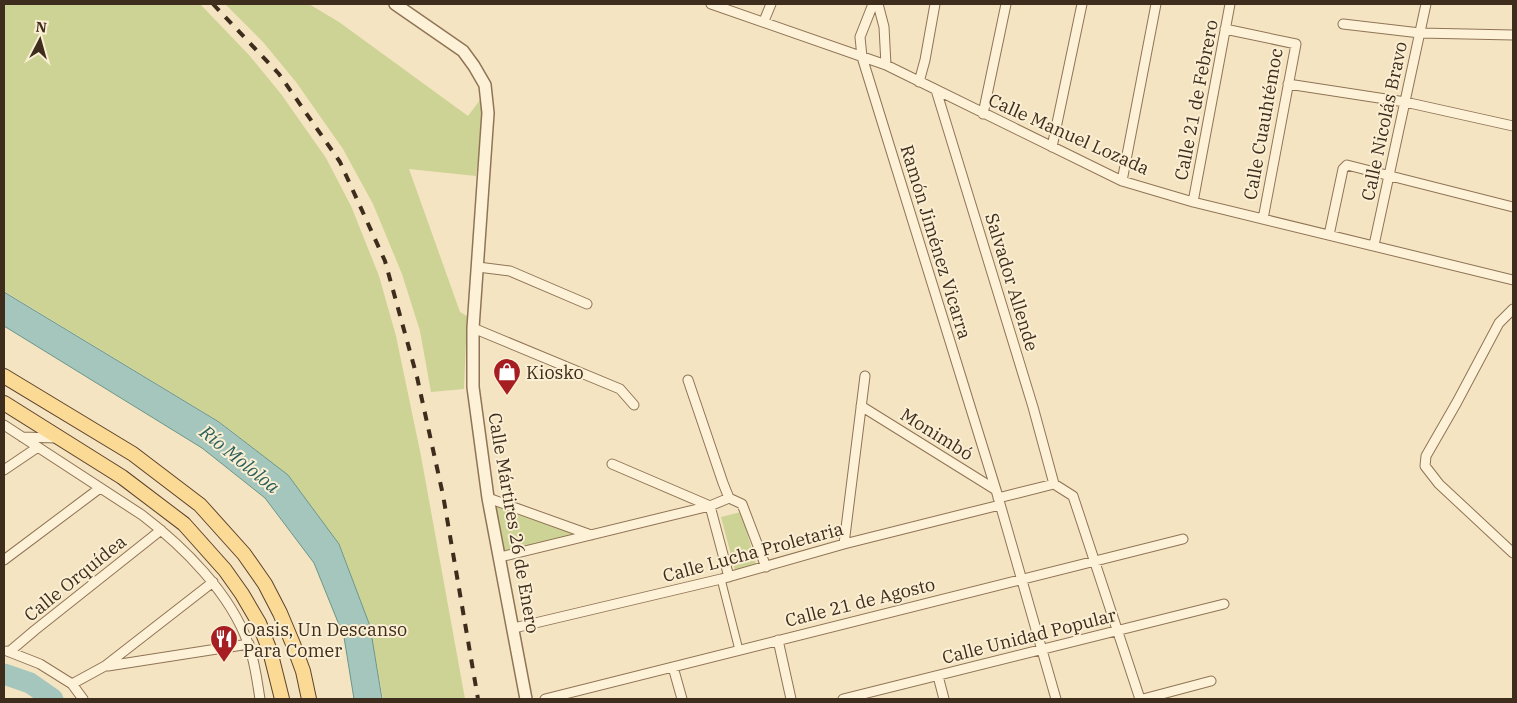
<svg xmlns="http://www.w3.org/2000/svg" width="1517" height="703" font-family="'IBM Plex Serif',serif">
  <rect width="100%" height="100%" fill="#f4e4c2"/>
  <path fill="#cdd394" d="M4,4H200L249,55L281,94L326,158L351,206L379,276L396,336L421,456L465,699H383L370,626L340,545L288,475L220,422L4,291Z
    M225,4H309L339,22L468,116L483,96L482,129L476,176L409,169L460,312L467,316L464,389L431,392L420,331L402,274L373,204L343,149L296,82L263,42Z
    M488,498L591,535L500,557Z
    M741,512L756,564L735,570L721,517Z"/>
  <path fill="#a5c6bc" stroke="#6a968a" d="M4,292L219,422L288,475L339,544L370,626L382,699H354L344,637L314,563L265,498L202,448L4,326Z"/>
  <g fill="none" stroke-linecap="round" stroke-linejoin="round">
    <path stroke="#a5c6bc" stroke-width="21" d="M4,674L30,683L53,699"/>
    <defs>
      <path id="pedestrian" d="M721,579L739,650"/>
      <path id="minor" d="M711,4L886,65L1122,181L1193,202L1513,280
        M873,4L860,37L862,57L996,490L1056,699
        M878,4L884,27L886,65
        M764,21L771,4
        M1343,24L1420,33L1513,35
        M1225,29L1296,44L1263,219
        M919,82L925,60L935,4
        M1288,84L1405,102L1513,126
        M936,90L1033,407L1054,484
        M983,114L1006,4
        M1052,147L1082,4
        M1122,181L1156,4
        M1193,202L1230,4
        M1329,235L1343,169L1347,165L1513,207
        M1374,245L1426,4
        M478,267L510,271L587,304
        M1513,309L1499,323L1457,402L1426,456L1425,466L1439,484L1513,553
        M473,328L620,389L634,405
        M688,380L723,483L729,498
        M861,406L996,490
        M4,425L142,515C184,547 230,593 248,643C255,661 257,681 260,699
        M22,437L57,438
        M612,464L710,506L729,577
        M4,470L38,447
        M488,498L591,535
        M729,498L742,504L766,567
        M998,498L1054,484L1073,496L1140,699
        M844,544L865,376
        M500,557L710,506L729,498
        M4,560L100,488
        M514,628L721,579L844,544L1000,505
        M778,640L791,699
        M7,651L40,664L72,684L83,699
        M9,652L35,630L161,530
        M108,666L249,644
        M673,667L682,699
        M938,676L944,699
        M72,684L105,666L213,582
        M545,699L1183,539
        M843,699L1224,604
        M1143,699L1211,681"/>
      <path id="tertiary" d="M395,4L463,51L474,66L485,85L488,113L473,328V387L488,498L526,699"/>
      <path id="primary" d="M4,376L133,454L200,505L244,554L265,584L280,613L293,644L303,671L309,699
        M4,403L122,477L184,524L225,570L242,594L259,623L270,651L282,699"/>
    </defs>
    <use href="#pedestrian" stroke="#907456" stroke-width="9"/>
    <use href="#minor" stroke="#907456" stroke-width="11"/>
    <use href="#tertiary" stroke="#907456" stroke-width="14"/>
    <use href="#primary" stroke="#5e422b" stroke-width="16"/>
    <use href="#pedestrian" stroke="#fdf1d7" stroke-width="7"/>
    <use href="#minor" stroke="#fdf1d7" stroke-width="9"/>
    <use href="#tertiary" stroke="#fdf1d7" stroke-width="11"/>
    <use href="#primary" stroke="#fbda96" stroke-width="14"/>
    <path stroke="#3e2c1d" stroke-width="4" stroke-dasharray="9 9" stroke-linecap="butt" d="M213,4L279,74L340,162L385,261L417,377L443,495L478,699"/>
  </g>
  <defs>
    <symbol id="shop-pin" viewBox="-11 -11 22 30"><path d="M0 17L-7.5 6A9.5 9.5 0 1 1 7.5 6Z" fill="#a71e22" stroke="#faeed3"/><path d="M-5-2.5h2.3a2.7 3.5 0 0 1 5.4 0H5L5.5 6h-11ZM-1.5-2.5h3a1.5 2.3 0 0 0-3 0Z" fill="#fff"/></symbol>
    <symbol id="restaurant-pin" viewBox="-11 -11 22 30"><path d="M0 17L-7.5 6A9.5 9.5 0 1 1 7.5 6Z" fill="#a71e22" stroke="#faeed3"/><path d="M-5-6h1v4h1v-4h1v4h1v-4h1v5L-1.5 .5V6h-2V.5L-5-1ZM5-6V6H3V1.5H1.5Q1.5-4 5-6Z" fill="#fff"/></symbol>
  </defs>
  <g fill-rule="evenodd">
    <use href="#shop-pin" x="491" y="356" width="32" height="43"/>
    <use href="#restaurant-pin" x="208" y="623" width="32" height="43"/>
  </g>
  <g text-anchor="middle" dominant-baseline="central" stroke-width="4" stroke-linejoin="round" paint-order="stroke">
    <g font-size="18" fill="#3e2c1d" stroke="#faeed3">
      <text transform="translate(1196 100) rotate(-79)">Calle 21 de Febrero</text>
      <text transform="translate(1384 121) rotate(-78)">Calle Nicolás Bravo</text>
      <text transform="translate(1263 124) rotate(-80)">Calle Cuauhtémoc</text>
      <text transform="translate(1069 134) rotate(24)">Calle Manuel Lozada</text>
      <text transform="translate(936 242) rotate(73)">Ramón Jiménez Vicarra</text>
      <text transform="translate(1012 282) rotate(73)">Salvador Allende</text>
      <text transform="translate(937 434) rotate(32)">Monimbó</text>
      <text transform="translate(514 523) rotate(80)">Calle Mártires 26 de Enero</text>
      <text transform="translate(753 552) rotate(-15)">Calle Lucha Proletaria</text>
      <text transform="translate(75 578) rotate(-39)">Calle Orquídea</text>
      <text transform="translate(860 602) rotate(-14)">Calle 21 de Agosto</text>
      <text transform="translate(1029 636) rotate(-14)">Calle Unidad Popular</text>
    </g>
    <g font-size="18" fill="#3e2c1d" stroke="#faeed3" text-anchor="start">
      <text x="526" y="372">Kiosko</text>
      <text x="243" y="629">Oasis, Un Descanso<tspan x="243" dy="21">Para Comer</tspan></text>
    </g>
    <g font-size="19" font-style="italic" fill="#2a605c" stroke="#faeed3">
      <text transform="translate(240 459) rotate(39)">Río Mololoa</text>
    </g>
  </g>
  <rect width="1517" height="703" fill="none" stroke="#3e2c1d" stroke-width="10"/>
  <g transform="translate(40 40) rotate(6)" stroke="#faeed3" stroke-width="4" paint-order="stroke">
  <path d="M0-4L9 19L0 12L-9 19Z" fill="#3e2c1d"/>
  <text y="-8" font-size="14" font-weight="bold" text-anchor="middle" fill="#3e2c1d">N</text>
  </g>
</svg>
